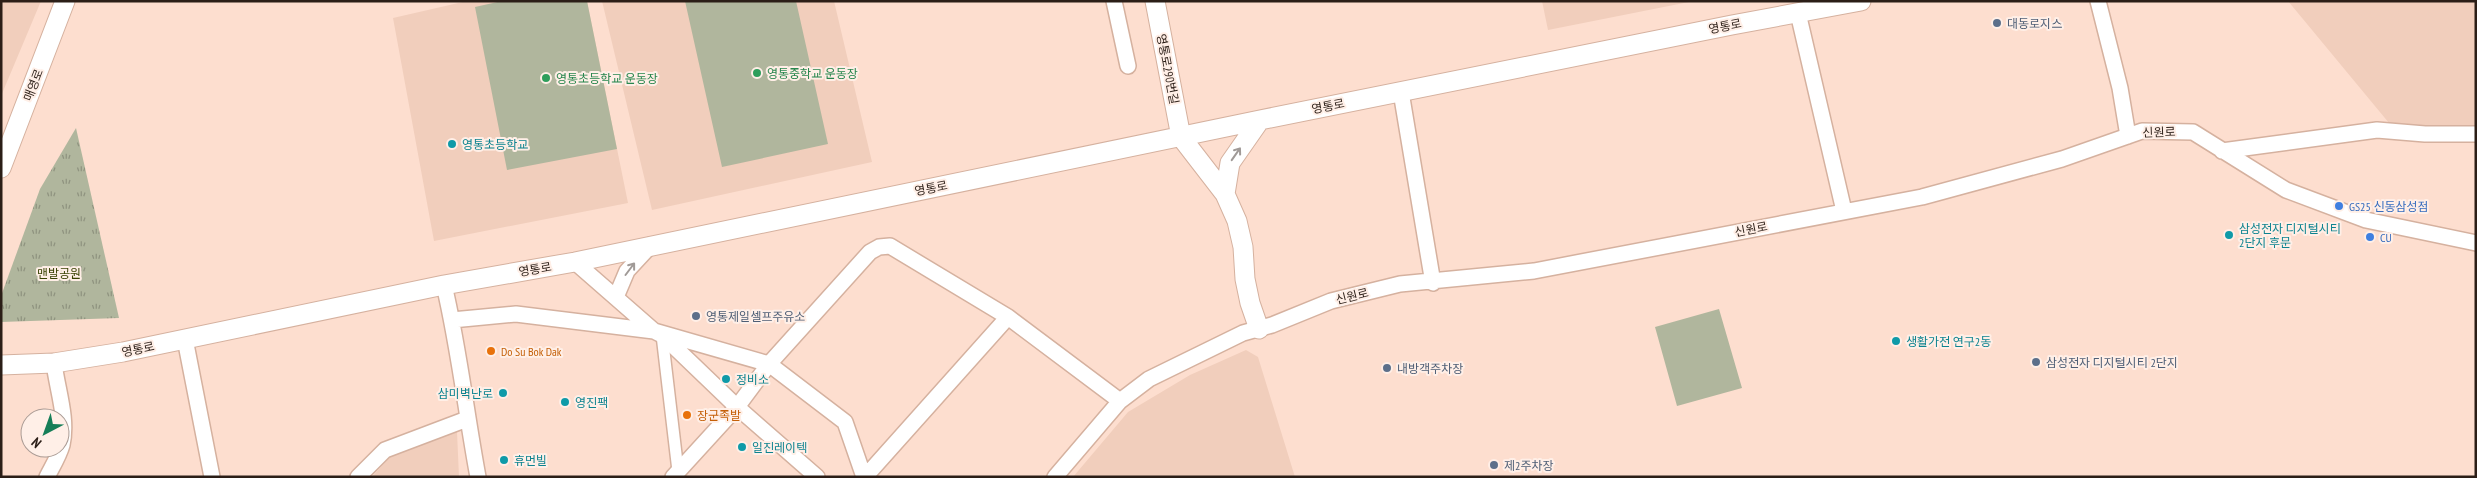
<svg xmlns="http://www.w3.org/2000/svg" width="2477" height="478" font-family="'PT Sans Narrow','Noto Sans KR',sans-serif">
  <defs>
    <pattern id="grass-tufts" width="24" height="20" patternUnits="userSpaceOnUse" patternTransform="scale(1.25)"><rect width="24" height="20" fill="#b0b69d"/><path d="M3 7l-1-3M5 7V3M7 7l1-3M15 17l-1-3M17 17v-4M19 17l1-3" fill="none" stroke="#8f937f"/></pattern>
  </defs>
  <rect width="100%" height="100%" fill="#fddecf"/>
  <path fill="#f1cebc" d="M1,1H41L1,96Z
    M467,1H587L628,203L434,241L393,18Z
    M602,1H834L872,162L652,210Z
    M1542,1H1694L1548,30Z
    M2288,1H2476V126L2461,129H2416L2389,123Z
    M1246,350L1258,357L1295,477H1073L1128,412L1190,375Z
    M457,432L459,477H372L396,450Z"/>
  <path fill="url(#grass-tufts)" d="M76,128L119,318L1,322V296L40,189Z"/>
  <path fill="#b0b69d" d="M502,1H587L617,149L507,170L475,7Z
    M685,1H796L828,144L722,167Z
    M1719,309L1742,388L1677,406L1655,327Z"/>
  <g fill="none" stroke-linecap="round" stroke-linejoin="round">
    <defs>
      <path id="pedestrian" d="M662,335L678,471"/>
      <path id="minor" d="M1114,1L1128,66
        M2098,1L2120,88L2128,136
        M1798,13L1844,211
        M1401,92L1433,283
        M2222,151L2377,130L2425,134H2476
        M575,262L654,331L662,335L737,407L817,477
        M444,285C459,348 466,413 478,477
        M616,297L627,271L651,245
        M452,320L516,314L654,331L769,364L845,422L864,477
        M185,339L212,477
        M47,477C52,467 59,456 62,445C68,418 57,389 54,363
        M358,477L385,450L467,419
        M673,477L737,407L769,364L870,252L879,247L890,246L1008,317L1120,401
        M865,477L1008,317
        M1055,477L1120,401L1149,379L1243,333L1272,325L1331,301L1400,284L1534,271L1922,197L2062,159L2142,131L2193,132L2286,190L2366,220L2476,243"/>
      <path id="tertiary" d="M1155,1L1181,137L1225,194L1237,221L1243,247L1245,279L1250,303L1259,329
        M1,168L65,1
        M1225,194L1230,163L1260,120
        M1,365L54,363L123,352L444,285L575,262L1260,120L1732,25L1861,1"/>
    </defs>
    <use href="#pedestrian" stroke="#d5b19f" stroke-width="14"/>
    <use href="#minor" stroke="#d5b19f" stroke-width="18"/>
    <use href="#tertiary" stroke="#d5b19f" stroke-width="21"/>
    <use href="#pedestrian" stroke="#fff" stroke-width="11"/>
    <use href="#minor" stroke="#fff" stroke-width="15"/>
    <use href="#tertiary" stroke="#fff" stroke-width="19"/>
  </g>
  <defs><path id="oneway-shaft" d="M-6 0H5M1.5-3L5.5 0L1.5 3" fill="none" stroke-width="1.6" stroke-linecap="round" stroke-linejoin="round" transform="scale(1.25)"/></defs>
  <g stroke="#a09a97">
    <use href="#oneway-shaft" transform="translate(1236 154) rotate(-55)"/>
    <use href="#oneway-shaft" transform="translate(630 269) rotate(-53)"/>
  </g>
  <g fill="#5c6f8a" stroke="#ffefe7" stroke-width="2">
    <circle cx="1997" cy="23" r="5"/>
    <circle cx="696" cy="316" r="5"/>
    <circle cx="2036" cy="362" r="5"/>
    <circle cx="1387" cy="368" r="5"/>
    <circle cx="1494" cy="465" r="5"/>
  </g>
  <g fill="#2e9e5b" stroke="#ffefe7" stroke-width="2">
    <circle cx="757" cy="73" r="5"/>
    <circle cx="546" cy="78" r="5"/>
  </g>
  <g fill="#0f9aa8" stroke="#ffefe7" stroke-width="2">
    <circle cx="452" cy="144" r="5"/>
    <circle cx="2229" cy="235" r="5"/>
    <circle cx="1896" cy="341" r="5"/>
    <circle cx="726" cy="379" r="5"/>
    <circle cx="503" cy="393" r="5"/>
    <circle cx="565" cy="402" r="5"/>
    <circle cx="742" cy="447" r="5"/>
    <circle cx="504" cy="460" r="5"/>
  </g>
  <g fill="#3f7fe0" stroke="#ffefe7" stroke-width="2">
    <circle cx="2339" cy="206" r="5"/>
    <circle cx="2370" cy="237" r="5"/>
  </g>
  <g fill="#e8710a" stroke="#ffefe7" stroke-width="2">
    <circle cx="491" cy="351" r="5"/>
    <circle cx="687" cy="415" r="5"/>
  </g>
  <g text-anchor="middle" dominant-baseline="central" stroke-width="4" stroke-linejoin="round" paint-order="stroke">
    <g font-size="12" fill="#4e5e75" stroke="#ffefe7" text-anchor="start">
      <text x="2007" y="23">대동로지스</text>
      <text x="706" y="316">영통제일셀프주유소</text>
      <text x="2046" y="362">삼성전자 디지털시티 2단지</text>
      <text x="1397" y="368">내방객주차장</text>
      <text x="1504" y="465">제2주차장</text>
    </g>
    <g font-size="12" fill="#2b1e17" stroke="#ffefe7">
      <text transform="translate(1725 26) rotate(-11)">영통로</text>
      <text transform="translate(1168 69) rotate(79)">영통로290번길</text>
      <text transform="translate(33 85) rotate(-69)">매영로</text>
      <text transform="translate(1328 106) rotate(-11)">영통로</text>
      <text transform="translate(2159 132) rotate(-2)">신원로</text>
      <text transform="translate(931 188) rotate(-11)">영통로</text>
      <text transform="translate(1751 229) rotate(-11)">신원로</text>
      <text transform="translate(535 269) rotate(-10)">영통로</text>
      <text transform="translate(1352 296) rotate(-14)">신원로</text>
      <text transform="translate(138 349) rotate(-12)">영통로</text>
    </g>
    <g font-size="12" fill="#27864d" stroke="#ffefe7" text-anchor="start">
      <text x="767" y="73">영통중학교 운동장</text>
      <text x="556" y="78">영통초등학교 운동장</text>
    </g>
    <g font-size="12" fill="#0d838f" stroke="#ffefe7" text-anchor="start">
      <text x="462" y="144">영통초등학교</text>
      <text x="2239" y="228">삼성전자 디지털시티<tspan x="2239" dy="14">2단지 후문</tspan></text>
      <text x="1906" y="341">생활가전 연구2동</text>
      <text x="736" y="379">정비소</text>
      <text x="493" y="393" text-anchor="end">삼미벽난로</text>
      <text x="575" y="402">영진팩</text>
      <text x="752" y="447">일진레이텍</text>
      <text x="514" y="460">휴먼빌</text>
    </g>
    <g font-size="12" fill="#366cbe" stroke="#ffefe7" text-anchor="start">
      <text x="2349" y="206">GS25 신동삼성점</text>
      <text x="2380" y="237">CU</text>
    </g>
    <g font-size="12" fill="#394203" stroke="#ffefe7">
      <text x="59" y="273">맨발공원</text>
    </g>
    <g font-size="12" fill="#c56008" stroke="#ffefe7" text-anchor="start">
      <text x="501" y="351">Do Su Bok Dak</text>
      <text x="697" y="415">장군족발</text>
    </g>
  </g>
  <rect width="2477" height="478" fill="none" stroke="#2b1e17" stroke-width="5"/>
  <g transform="translate(45 433) rotate(221)"><circle r="24" fill="#ffefe7" stroke="#aa9b94"/>
  <path d="M0-4L9 19L0 12L-9 19Z" fill="#167e58"/>
  <text y="-8" font-size="14" font-weight="bold" text-anchor="middle" fill="#2b1e17">N</text>
  </g>
</svg>
